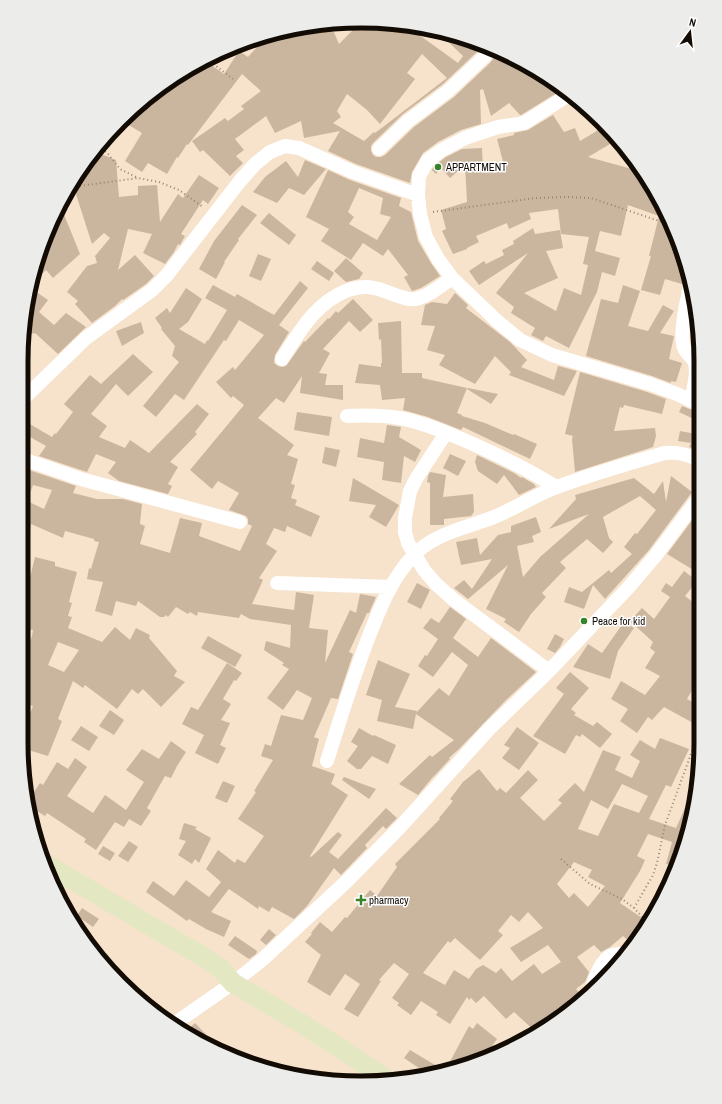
<svg xmlns="http://www.w3.org/2000/svg" width="722" height="1104" font-family="'Archivo Narrow',sans-serif">
  <rect width="100%" height="100%" fill="#f7e2cb"/>
  <path fill="#cab69f" fill-rule="evenodd" d="M361,22L404,24L458,63L463,56L438,32L470,39L483,45L478,51L443,84L403,114L373,143L371,146V151L373,155L376,157H381L385,155L414,127L454,97L490,63L497,54L504,60L508,56L531,67L557,86L560,91L521,115H520L509,103L491,116L483,89L480,90L481,124L461,130L438,142L423,153L412,172L410,183L356,164L328,151L340,131L304,138L301,121L275,133L266,116L235,139L244,150L236,156L243,163L230,176L203,150L200,152L192,141L225,118L228,121L244,109L241,106L261,91L242,74L188,145L187,144L178,158L177,157L167,174L148,163L142,172L125,161L142,133L122,121L154,91L204,60L224,74L239,51L248,57L269,34L330,23L339,44ZM422,54L447,78L375,133L374,132L364,141L333,123L341,117L337,111L347,94L367,110L380,124L415,79L407,73Z
    M553,115L564,132L575,128L580,141L605,126L609,131L615,141L588,157L632,169L634,160L666,211L688,269L683,278L682,284L665,279L660,295L641,290L651,256H649L659,216L628,205L621,236L600,231L595,251L620,258L615,276L602,272L597,292L569,348L546,336L543,341L531,335L535,328L511,313L514,307L496,293L528,253L479,285L469,271L484,261L486,264L504,255L502,250L514,244L513,241L533,228L535,234L560,230L563,248L546,251L558,278L524,293L556,311L564,288L581,295L588,265L583,264L589,237L561,234L558,209L529,213L531,219L509,229L507,223L476,236L479,242L467,248V249L453,254L442,231L446,229L441,210L467,202L465,165L450,178L441,168L436,174L432,170L434,166L446,157L462,149L482,148L483,169L504,165L497,139L514,135V133L528,130Z
    M96,152L116,160L119,197L138,195V186L157,185L160,222L178,194L183,198L199,175L219,188L208,204L203,200L181,234L185,236L180,245L178,244L174,252L165,264L143,253L152,234L128,229L118,270L135,255L154,276L146,284L123,300L122,299L115,306L92,323L75,304L78,301L67,292L87,266L97,263L95,256L110,238L104,233L92,244L73,185Z
    M305,160L326,169L304,195L289,188L277,203L253,192L265,177L286,161L298,177Z
    M328,170L350,180L401,198L399,206L411,212L418,241L431,263L440,276L421,288L412,291L404,277L408,275L388,249L383,256L363,243L351,260L321,241L329,229L306,217ZM359,188L383,198L380,214L391,217L377,240L349,224L354,217L348,212Z
    M242,205L257,215L238,239L239,240L224,262H225L216,279L199,269L214,241Z
    M63,212L80,254L53,278L46,270L34,282L55,215Z
    M269,213L296,235L289,245L260,223Z
    M258,254L271,259L261,281L249,276Z
    M346,258L363,273L359,279L346,282L334,271Z
    M317,261L334,273L329,281L311,269Z
    M300,281L308,288L279,325L289,332L275,355L274,363L278,366L282,367L286,366L304,341L305,342L328,318L329,319L336,311L338,313L353,299L373,320L360,332L349,321L323,349L330,353L319,373L327,374L325,385H343V400L300,393L302,376L284,403L276,398L258,418L294,445L287,455L298,459L291,484L295,485L291,498L297,500L295,505L320,516L311,537L287,526L285,532L274,528L266,544L277,551L259,578L263,580L252,604L294,610L296,592L314,595L309,628L328,630L325,663L350,610L356,613L360,594L376,597L369,613H367L349,652L353,654L338,699L331,698L314,737L319,739L312,766L335,774L331,784L348,795L310,856L311,857L338,832L342,835L329,852L338,859L386,808L397,818L386,829L383,826L365,845L367,848L341,875L334,868L307,906L294,919L272,907L269,912L259,906L258,909L229,889L211,912L231,921L224,937L206,929L189,919L187,921L146,892L153,881L174,896L186,880L209,897L221,882L206,869L218,850L235,863L237,859L245,863L264,836L238,819L256,792L254,791L273,760L261,756L265,744L271,746L281,715L303,720L312,698L297,690L283,710L267,698L289,669L282,665L284,663L264,650L266,641L290,648L291,625L250,619L241,614L239,618L198,612L197,616L190,612L188,614L176,607L168,617L166,615L164,617H160L138,601L136,606L116,601L112,616L95,611L103,582L87,579L89,568L91,569L99,542L94,541V539L65,531L63,538L31,524L28,544L22,543L23,468L76,486L73,493L97,499H123L142,504L140,524L145,526L140,544L170,553L180,518L202,523L199,536L240,551L252,526L248,524V519L246,516L229,510L239,493L218,481L212,489L190,470L244,405L233,396L231,398L216,382L233,367L235,370L264,335L239,320L226,341L224,340L184,400L175,394L156,417L143,406L179,362L172,356L175,346L161,329L162,328L155,318L167,308L170,313L186,288L202,299L188,322L179,329L205,344L207,340L208,341L227,310L205,298L213,285L235,297L237,294L274,315ZM33,485L52,490L44,509L27,501Z
    M623,285L640,291L628,326L648,331L663,305L674,311L660,333L674,336L669,359L682,363L676,382L671,381V383L652,376L586,356L601,299L618,303Z
    M32,289L48,300L39,312L54,325L66,313L86,327L58,354L35,333L34,334L33,333L24,341V316Z
    M455,293L468,305L466,308L510,342L527,360L521,367L554,380L558,366L577,371L564,396L509,375L511,372L495,356L475,384L439,365L445,355L427,350L435,326L421,325L425,305L432,302L447,304Z
    M401,321L402,373H422V378L467,388L457,413L462,415V416L485,423L513,435L514,434L537,444L530,459L463,427L461,430L428,417L403,410L405,398L382,400L380,385L355,383L359,364L381,367V363H382L381,339L379,340L378,323Z
    M141,322L144,333L122,346L116,331Z
    M133,354L153,372L128,396L116,384L91,414L107,426L99,437L125,448L130,440L149,453L197,404L209,414L195,432L197,434L170,462L178,467L168,484L172,486L168,494L119,481L108,473L116,462L96,454L87,472L39,456L46,446L23,433V420L52,437L55,433L56,434L73,412L64,404L90,375L101,384Z
    M580,372L647,392L666,399L662,414L624,405L623,408L620,407L614,431L655,428L656,436L653,447L575,472L572,439L573,436L565,434Z
    M468,388L498,394L491,404L467,389Z
    M682,406L700,413V422L679,412Z
    M297,412L332,417L329,436L294,430Z
    M387,425L401,427L399,437L421,450L415,462L404,456L401,483L382,480L384,462L357,457L360,438L384,443Z
    M700,426V451L689,447L691,443L678,441L680,431L696,434Z
    M325,447L340,450L336,467L322,463Z
    M450,454L466,461L458,476L443,468Z
    M477,455L514,473L521,478L522,477L527,480L534,484L536,487L519,495L504,475L497,484L478,471L475,462Z
    M430,472L446,475L443,497L473,494L474,512L471,516L444,519V525H430V483L427,482L428,476Z
    M671,476L692,492L649,550L605,599L593,585L584,609L564,602L569,587L582,592L609,570L611,573L632,554L624,547L635,533L637,534L656,510L640,496L603,517L609,538L613,542L603,553L587,539L560,562L566,568L542,593L546,597L531,614L519,632L504,622L506,619L486,609L508,565L468,599L454,588L464,580L472,589L492,559L461,565L456,542L477,538L480,555L498,535L511,532V526L536,517L541,532L532,536L534,542L517,546L523,577L540,557L589,514L549,529L576,499L575,495L634,478L654,494L663,481L666,502Z
    M353,478L399,505L386,527L369,517L376,505L349,501Z
    M699,511V564L695,571L667,554Z
    M35,557L55,562V566L77,572L69,602L72,603L68,616L72,617L68,628L102,642L115,627L130,640L136,628L150,635L149,638L177,671L174,676L185,682L161,707L143,689L138,694L132,689L117,709L85,685L83,688L73,681L58,719L62,721L48,756L22,748L21,743V728L24,729L33,706L21,702L22,664L32,636L33,630L22,628V594H26ZM58,642L79,650L64,672L48,665Z
    M684,571L697,581L685,596L699,607V678L687,699L698,705V718L695,724L664,707L652,720L648,717L637,733L620,721L628,709L611,699L621,681L645,695L660,676L645,668L655,652L650,648L653,642L630,621L642,608L654,619L670,597L661,591L666,583L672,587Z
    M417,583L430,590L421,609L407,602Z
    M450,607L466,619L453,638L478,657L491,638L536,672L506,700L459,749L449,758L450,759L436,774L432,778L418,795L399,784L430,755L432,757L454,740L416,714L413,729L377,721L382,700L366,695L378,660L410,674L395,707L417,711L416,713L439,688L449,696L468,665L452,652L433,677L418,666L425,655L427,656L438,639L423,628L431,618L439,623Z
    M624,622L634,628L618,651L610,679L573,667L588,644L602,653Z
    M555,634L564,639L560,647L555,653L547,649Z
    M208,636L242,655L235,667L201,648Z
    M227,663L242,673L236,681L234,680L223,699L231,704L221,720L230,723L220,745L226,748L218,764L195,753L204,735L182,724L191,707L198,710Z
    M570,672L589,688L571,709L576,713L574,715L593,726L597,722L612,734L600,748L582,734L580,737L576,735L565,754L533,736L564,694L556,688Z
    M110,710L124,720L114,735L99,726Z
    M81,726L98,737L89,751L71,740Z
    M517,727L539,743L519,770L502,758L510,748L504,745Z
    M359,728L373,736L374,735L396,745L388,764L372,756L361,769H357L347,761L358,746L351,742Z
    M660,738L689,749L671,787L666,785L649,819L676,828L685,808L691,810L674,866L666,864L672,842L648,834L637,856L645,860L640,871L620,903L645,920V924L632,944L623,936L610,947L601,952L594,945L577,957L589,972L585,982L576,989L580,994L573,1000L574,1002L537,1033L514,1012L506,1019L484,996L476,1003L471,998L469,1000L467,997L450,1024L436,1015L438,1012L421,1001L411,1015L397,1005L399,1003L392,998L409,974L394,963L379,980L381,981L358,1017L344,1009L360,984L345,974L330,996L307,982L321,955L305,942L312,934L311,933L320,922L332,932L345,917L347,918L370,890L377,896L397,867L395,864L440,819L439,818L453,801L450,799L463,782L479,769L497,791L500,788L506,793L528,770L538,780L520,798L544,821L562,803L558,800L575,783L584,792L603,750L621,757L615,770L632,778L640,761L630,755L640,740L655,749ZM622,784L648,796L639,813L614,804L598,836L578,829L591,800L608,809ZM574,862L592,870L588,877L605,886L588,907L574,893L569,898L557,884ZM528,912L543,928L510,948L521,962L548,945L561,962L542,974L534,964L512,981L501,968L496,973L483,965L476,969L469,979L454,970L445,985L423,973L448,941L450,943L455,938L480,960L503,935L498,931L511,915L519,922Z
    M171,741L186,752L177,766L171,778L165,776L147,808L151,811L141,826L129,819L124,827L115,822L96,850L84,842L86,839L47,813L45,816L32,808L30,798L40,783L43,785L57,762L68,769L75,758L87,767L67,796L93,813L105,795L126,810L144,782L126,770L142,749L159,759Z
    M344,777L376,789L369,799L342,780Z
    M223,781L235,786L227,803L215,798Z
    M184,823L197,827L195,829L211,838L199,863L195,859L192,864L178,855L186,841L179,839Z
    M129,841L138,847L128,862L118,856Z
    M103,846L115,853L110,861L98,854Z
    M82,908L99,919L93,927L77,916Z
    M269,929L276,935L266,945L260,940Z
    M235,936L257,951L256,954L249,959L228,945Z
    M195,1023L218,1047L216,1049L186,1031Z
    M477,1023L497,1039L485,1056L449,1071L428,1074L404,1058L410,1050L445,1071L469,1026L473,1029Z"/>
  <g fill="none" stroke-linecap="round" stroke-linejoin="round">
    <path stroke="#948575" stroke-width="2" stroke-dasharray="1 3" stroke-linecap="butt" d="M207,59L233,79
      M621,144L622,147
      M99,146L108,154L120,169L138,178
      M72,187L138,178L159,182L179,190L203,207
      M433,212L536,198L567,197L591,198L671,225
      M24,375L27,379
      M561,859L590,884L622,899L634,908L647,922
      M634,908L653,875L657,863L665,825L698,735"/>
    <path stroke="#fff" stroke-width="14" d="M570,94L524,123L498,127L465,138L442,150L428,160L419,176L418,195L420,214L426,237L438,259L452,278L497,321L520,340L552,355L650,384L677,394L700,405
      M379,149L408,121L448,91L484,57L491,48
      M691,280C688,297 680,328 683,344C684,353 691,355 694,361C699,370 693,391 691,401
      M282,359C300,331 315,303 348,290C357,287 365,286 374,288C386,290 405,301 415,299C428,297 442,285 452,278
      M23,399L86,338L152,290L167,275L240,181L255,164L270,152L285,146L299,148L353,172L418,195
      M347,416C365,415 382,415 399,418C417,421 435,428 452,435C488,450 523,466 556,487
      M446,433L416,479L410,491L405,518V532L408,543L424,570L436,584L454,600L549,671
      M23,459L81,479L240,522
      M277,583L391,587
      M327,761C341,716 355,670 373,626C383,601 394,576 413,556C434,533 467,528 494,517C516,508 535,495 557,487C592,474 628,464 664,453C678,452 688,454 700,461
      M592,988C597,972 604,949 625,955
      M174,1024L233,983L263,959L348,880L401,826L490,728L549,671L628,588L656,555L700,496"/>
    <path stroke="#e3e8c2" stroke-width="20" d="M44,863L205,958L220,968L233,983L304,1025L385,1078"/>
  </g>
  <g fill="#38832a" stroke="#fff" stroke-width="1.5">
    <circle cx="438" cy="167" r="4"/>
    <circle cx="584" cy="621" r="4"/>
    <path d="M359 894h4v4h4v4h-4v4h-4v-4h-4v-4h4z"/>
  </g>
  <g text-anchor="middle" dominant-baseline="central" stroke-width="3" stroke-linejoin="round" paint-order="stroke">
    <g font-size="11" fill="#130c05" stroke="#fff" text-anchor="start">
      <text x="446" y="167">APPARTMENT</text>
      <text x="592" y="621">Peace for kid</text>
      <text x="369" y="900">pharmacy</text>
    </g>
  </g>
  <path d="M0 0H722V1104H0ZM361 28H361A333 333 0 0 1 694 361V743A333 333 0 0 1 361 1076H361A333 333 0 0 1 28 743V361A333 333 0 0 1 361 28Z" fill="#ececeb" fill-rule="evenodd"/>
  <path fill="none" stroke="#130c05" stroke-width="5" d="M361 28H361A333 333 0 0 1 694 361V743A333 333 0 0 1 361 1076H361A333 333 0 0 1 28 743V361A333 333 0 0 1 361 28Z"/>
  <g transform="translate(690 32) rotate(15)" stroke="#ffffff" stroke-width="3" paint-order="stroke">
  <path d="M0-3L7 15L0 10L-7 15Z" fill="#130c05"/>
  <text y="-6" font-size="11" font-weight="bold" text-anchor="middle" fill="#130c05">N</text>
  </g>
</svg>
